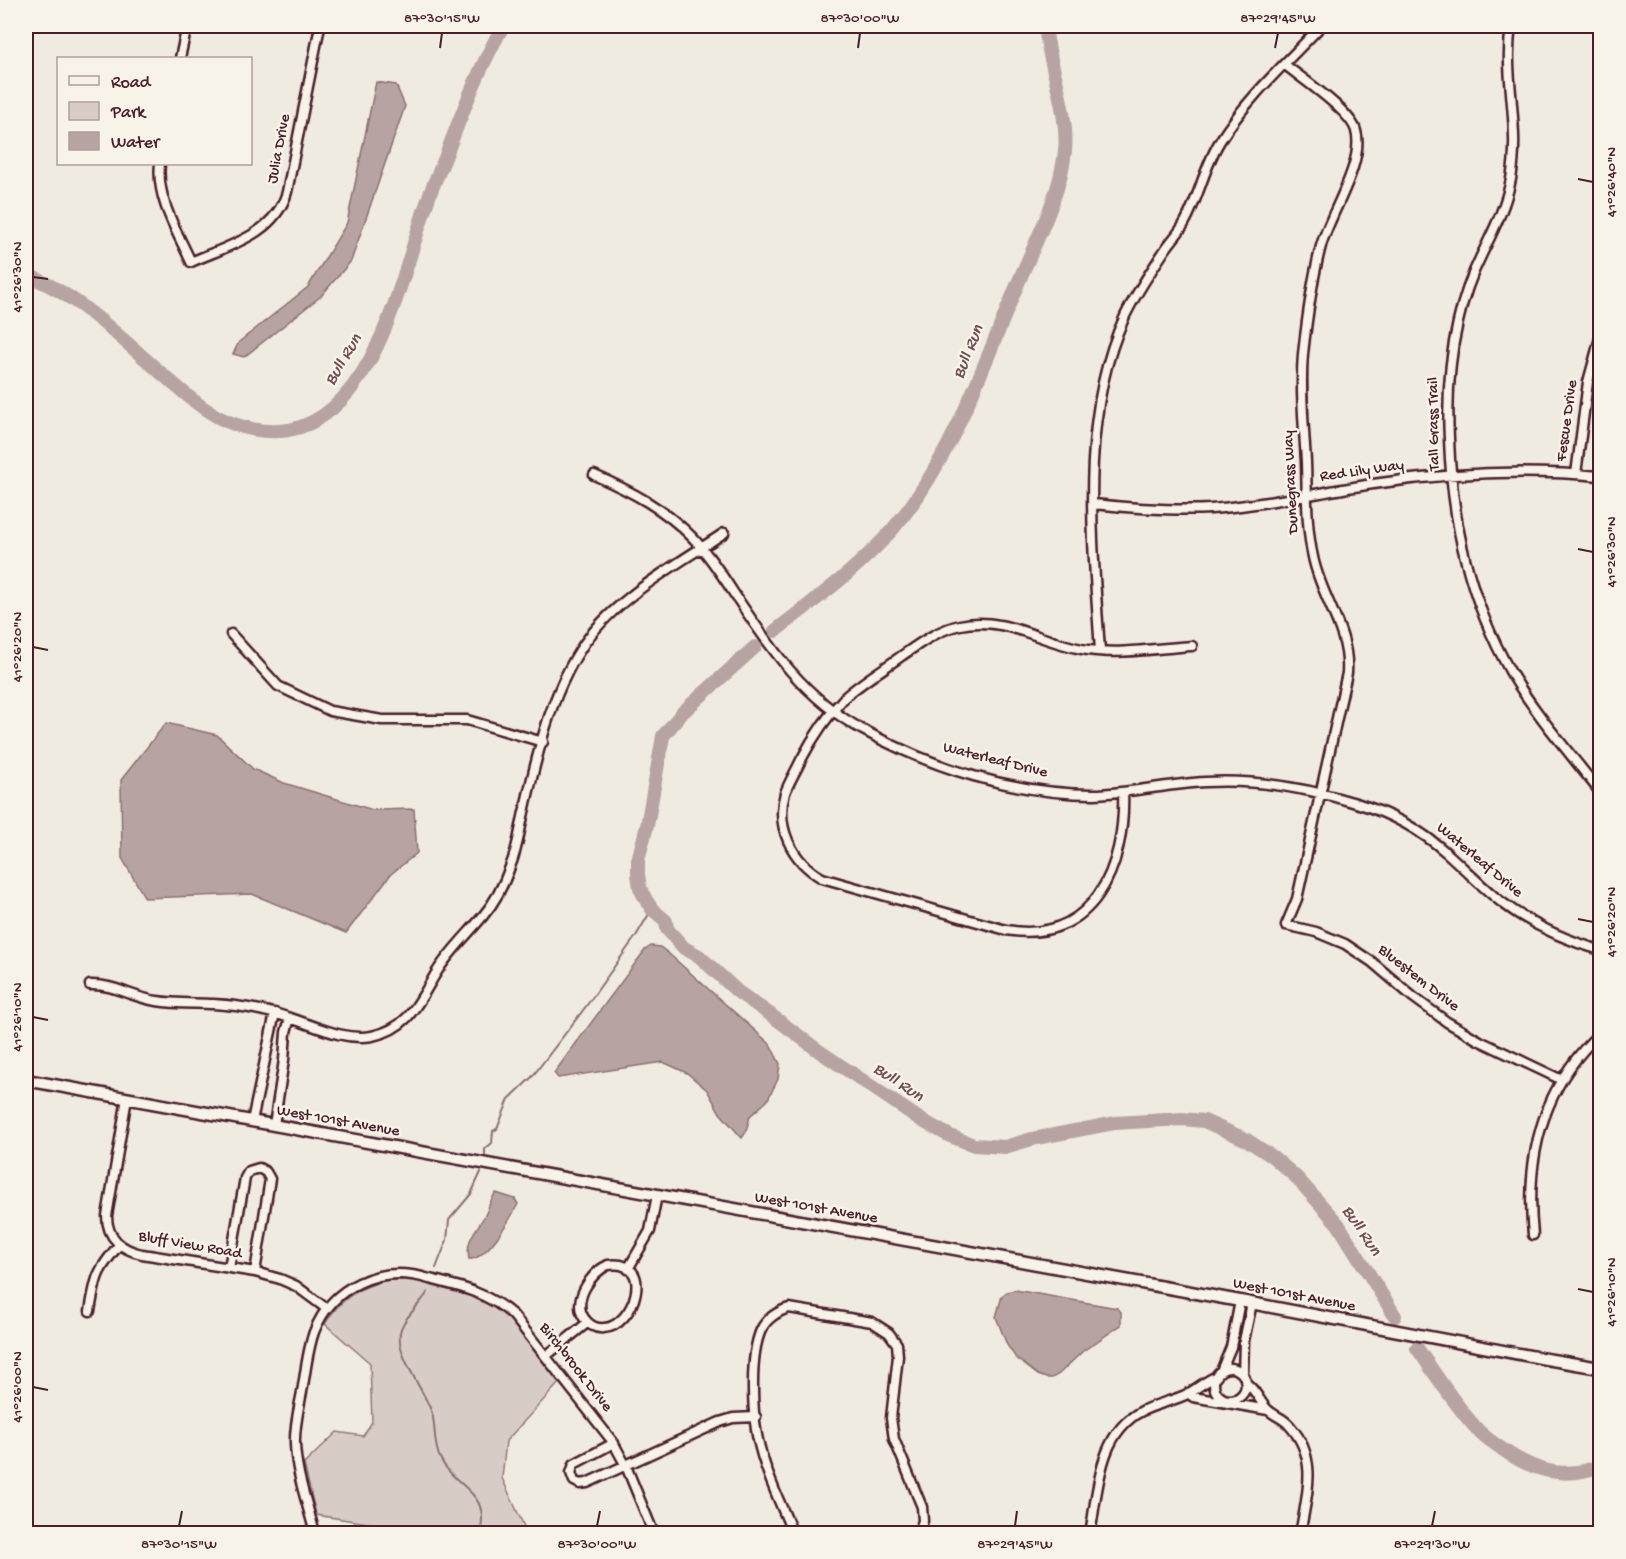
<svg xmlns="http://www.w3.org/2000/svg" width="1626" height="1559" font-family="'Gochi Hand',sans-serif">
  <rect width="100%" height="100%" fill="#f0ebe0"/>
  <filter id="ink" filterUnits="userSpaceOnUse"><feTurbulence type="fractalNoise" baseFrequency=".0167" numOctaves="2"/><feDisplacementMap in="SourceGraphic" scale="12" xChannelSelector="R" yChannelSelector="G"/><feConvolveMatrix kernelMatrix="1 2 1 2 8 2 1 2 1" color-interpolation-filters="sRGB"/></filter>
  <g filter="url(#ink)">
    <path fill="#d8cdc6" stroke="#917678" stroke-width="1.5" d="M387,1280H414L474,1297L497,1308L518,1328L560,1382L506,1441L502,1478L527,1533L426,1532L316,1515L304,1464L337,1432L363,1436L372,1422L370,1363L325,1324C341,1298 358,1288 387,1280Z"/>
    <path fill="#b7a4a2" stroke="#8b6f72" stroke-width="1.5" d="M376,82L396,85L405,106L351,261L321,296L244,357L233,354L239,342L308,287L347,223Z
      M166,723L217,735L253,769L284,783L373,810L414,809L417,853L391,874L346,933L252,894L145,898L122,858L121,780Z
      M651,946L660,947L668,953L770,1044L780,1064L778,1079L767,1101L750,1116L746,1132L742,1138L720,1113L707,1090L687,1073L663,1062L558,1078L554,1073L645,950Z
      M496,1193L515,1199L518,1204C511,1218 486,1261 469,1259C465,1239 477,1230 485,1215C489,1208 490,1199 496,1193Z
      M1015,1290L1117,1308L1121,1312V1325L1083,1351L1059,1374L1052,1378H1046L1038,1375L1016,1358L1007,1345L996,1317L1002,1296L1007,1292Z"/>
    <g fill="none" stroke-linecap="round" stroke-linejoin="round">
      <path stroke="#8b6f72" stroke-width="2" d="M485,1155V1149L492,1143L493,1131L497,1129L509,1099L532,1077L587,1005L636,936L652,909
        M436,1268L447,1240L449,1220L471,1194L481,1172
        M428,1292C421,1303 401,1321 400,1333C396,1356 425,1391 432,1413C436,1428 433,1443 440,1458C455,1489 491,1490 480,1534"/>
      <path stroke="#b7a4a2" stroke-width="14" d="M26,275C76,292 127,344 168,379C184,393 200,407 218,417C239,428 265,434 289,430C377,413 402,272 428,200C433,183 442,167 448,150C465,105 480,67 503,26
        M775,631C816,599 858,569 892,530C950,463 982,369 1016,288C1034,244 1060,198 1065,151C1069,111 1049,66 1045,26
        M755,647L683,712L663,736L647,826L638,860V874L640,888L646,900L652,909L666,921L667,929L684,948L699,956L738,992L771,1015L819,1051L921,1120L950,1136L974,1145L1005,1147L1032,1139L1115,1123L1182,1119L1204,1121L1247,1140L1273,1157L1296,1177L1338,1224L1395,1316
        M1417,1348C1436,1375 1454,1404 1477,1429C1484,1437 1494,1443 1502,1449C1533,1471 1564,1480 1600,1466"/>
      <defs>
        <path id="minor" d="M1511,26C1503,78 1521,125 1511,179C1506,206 1494,229 1482,254C1471,276 1463,299 1458,322C1449,361 1447,400 1449,439C1452,523 1469,599 1511,673C1536,715 1570,753 1600,792
          M180,58L187,26
          M1284,64C1301,78 1351,111 1356,131C1365,163 1330,213 1321,246C1312,280 1307,318 1303,354C1300,389 1304,426 1306,462C1307,493 1306,526 1313,557C1321,598 1350,630 1347,673L1297,899L1286,925L1316,932L1345,944L1372,962L1413,997L1447,1022L1480,1041L1562,1080
          M160,164C156,198 177,231 191,262C227,246 275,235 287,192L320,26
          M1576,474L1588,382L1600,338
          M594,475C631,491 665,509 693,538C709,555 722,575 735,595C771,649 804,698 863,730C932,768 1014,794 1094,794C1131,793 1168,784 1205,782C1256,779 1307,788 1356,803C1390,813 1421,830 1448,854C1466,870 1482,887 1500,901C1530,924 1565,940 1600,950
          M1093,504C1132,508 1172,511 1211,509C1266,505 1319,492 1373,484C1448,473 1525,469 1600,476
          M231,634L278,686L330,711L382,720H467L543,742
          M1100,651C1093,543 1078,417 1125,316C1136,293 1151,271 1165,250C1171,241 1178,234 1184,224C1199,198 1204,167 1220,141C1247,98 1286,63 1321,26
          M1123,792C1126,866 1094,945 1006,930L822,878C792,861 775,827 785,793C789,782 796,771 801,760C813,737 827,716 845,697C862,682 882,670 900,657C919,644 937,630 960,625C1006,615 1043,644 1088,650C1121,655 1158,648 1192,646
          M90,985C114,984 133,998 157,1001C175,1004 194,1003 213,1004C233,1005 253,1008 273,1013C304,1020 340,1042 372,1036C411,1028 419,1000 438,970C451,950 468,934 483,916C495,902 504,884 510,867C518,848 520,828 525,808C537,755 550,697 580,650C611,600 675,566 724,533
          M127,1098L107,1216C107,1238 122,1250 142,1254L255,1272L280,1279L296,1286L327,1309
          M252,1121L275,1013
          M274,1125L284,1060L286,1032L290,1018
          M1533,1235C1525,1158 1542,1087 1600,1033
          M608,1265C657,1258 634,1327 604,1328C596,1329 589,1325 584,1318C572,1300 591,1273 608,1265Z
          M229,1268L245,1178L249,1171L259,1168L266,1172L270,1179L255,1272
          M628,1269L650,1231L657,1195
          M90,1311C96,1277 96,1272 119,1245
          M546,1356L587,1323
          M1214 1384a16 16 0 1 1 32 0a16 16 0 1 1-32 0Z
          M1221,1371L1231,1347L1240,1301
          M1243,1375L1244,1341L1252,1303
          M1247,1384C1256,1390 1259,1401 1267,1409C1274,1416 1284,1418 1290,1426C1319,1458 1307,1495 1300,1534
          M1188,1393L1193,1397L1268,1410
          M614,1443L574,1464L571,1473L574,1481L580,1484L587,1483L720,1422L733,1418L756,1417
          M315,1534C308,1505 296,1474 295,1444C294,1425 300,1405 303,1386C306,1368 308,1349 314,1332C332,1286 379,1265 426,1278C458,1286 487,1292 513,1315L613,1442L626,1466L654,1534
          M793,1534C782,1506 767,1477 760,1448C752,1420 749,1357 761,1330C766,1319 778,1311 789,1308L872,1322L889,1333L897,1344L898,1356L891,1418L894,1439L922,1507L923,1521L918,1534
          M1090,1534C1098,1492 1098,1433 1142,1411C1157,1403 1175,1401 1189,1393C1199,1387 1207,1380 1217,1376"/>
        <path id="tertiary" d="M26,1080L1240,1301L1546,1359L1600,1368"/>
      </defs>
      <use href="#minor" stroke="#4a1f2b" stroke-width="13"/>
      <use href="#tertiary" stroke="#4a1f2b" stroke-width="15"/>
      <use href="#minor" stroke="#f7f3e8" stroke-width="8"/>
      <use href="#tertiary" stroke="#f7f3e8" stroke-width="10"/>
    </g>
  </g>
  <path fill="none" stroke="#4a1f2b" stroke-width="2" d="M440,48L442,33M858,48L860,33M1275,48L1278,33M1578,179L1593,182M33,277L48,279M1578,549L1593,552M33,647L48,650M1578,919L1593,922M33,1017L48,1020M1578,1289L1593,1292M33,1387L48,1390M179,1526L182,1511M597,1526L600,1511M1015,1526L1017,1511M1432,1526L1435,1511"/>
  <g text-anchor="middle" dominant-baseline="central" stroke-width="5" stroke-linejoin="round" paint-order="stroke">
    <g font-size="16" fill="#4a1f2b" stroke="#f7f3e8">
      <text transform="translate(280 149) rotate(-79)">Julia Drive</text>
      <text transform="translate(1568 421) rotate(-82)">Fescue Drive</text>
      <text transform="translate(1435 424) rotate(-91)">Tall Grass Trail</text>
      <text transform="translate(1362 472) rotate(-8)">Red Lily Way</text>
      <text transform="translate(1292 482) rotate(-93)">Dunegrass Way</text>
      <text transform="translate(995 761) rotate(14)">Waterleaf Drive</text>
      <text transform="translate(1479 861) rotate(40)">Waterleaf Drive</text>
      <text transform="translate(1418 979) rotate(38)">Bluestem Drive</text>
      <text transform="translate(338 1122) rotate(10)">West 101st Avenue</text>
      <text transform="translate(816 1209) rotate(10)">West 101st Avenue</text>
      <text transform="translate(190 1246) rotate(10)">Bluff View Road</text>
      <text transform="translate(1294 1296) rotate(11)">West 101st Avenue</text>
      <text transform="translate(575 1368) rotate(52)">Birchbrook Drive</text>
    </g>
    <g font-size="18" font-style="italic" fill="#704e55" stroke="#f7f3e8">
      <text transform="translate(969 352) rotate(-68)">Bull Run</text>
      <text transform="translate(344 360) rotate(-59)">Bull Run</text>
      <text transform="translate(898 1083) rotate(34)">Bull Run</text>
      <text transform="translate(1361 1231) rotate(56)">Bull Run</text>
    </g>
  </g>
  <rect width="1626" height="1559" fill="none" stroke="#f7f3e8" stroke-width="66"/>
  <rect x="57" y="57" width="195" height="108" fill="#f7f3e8" stroke="#b29e9c" stroke-width="1.5"/>
  <rect x="69" y="76" width="30" height="9" fill="#f7f3e8" stroke="#b29e9c" stroke-width="1.5"/>
  <text x="111" y="87" font-size="18" fill="#4a1f2b">Road</text>
  <rect x="69" y="102" width="30" height="18" fill="#d8cdc6" stroke="#b29e9c" stroke-width="1.5"/>
  <text x="111" y="117" font-size="18" fill="#4a1f2b">Park</text>
  <rect x="69" y="132" width="30" height="18" fill="#b7a4a2" stroke="#b29e9c" stroke-width="1.5"/>
  <text x="111" y="147" font-size="18" fill="#4a1f2b">Water</text>
  <rect x="33" y="33" width="1560" height="1493" fill="none" stroke="#4a1f2b" stroke-width="2"/>
  <g font-size="15" text-anchor="middle" fill="#4a1f2b">
    <text x="442" y="22">87°30'15"W</text>
    <text x="860" y="22">87°30'00"W</text>
    <text x="1278" y="22">87°29'45"W</text>
    <text transform="translate(1610 182) rotate(-90)" y="5">41°26'40"N</text>
    <text transform="translate(16 277) rotate(-90)" y="5">41°26'30"N</text>
    <text transform="translate(1610 552) rotate(-90)" y="5">41°26'30"N</text>
    <text transform="translate(16 647) rotate(-90)" y="5">41°26'20"N</text>
    <text transform="translate(1610 922) rotate(-90)" y="5">41°26'20"N</text>
    <text transform="translate(16 1017) rotate(-90)" y="5">41°26'10"N</text>
    <text transform="translate(1610 1292) rotate(-90)" y="5">41°26'10"N</text>
    <text transform="translate(16 1387) rotate(-90)" y="5">41°26'00"N</text>
    <text x="179" y="1548">87°30'15"W</text>
    <text x="597" y="1548">87°30'00"W</text>
    <text x="1015" y="1548">87°29'45"W</text>
    <text x="1432" y="1548">87°29'30"W</text>
  </g>
</svg>
